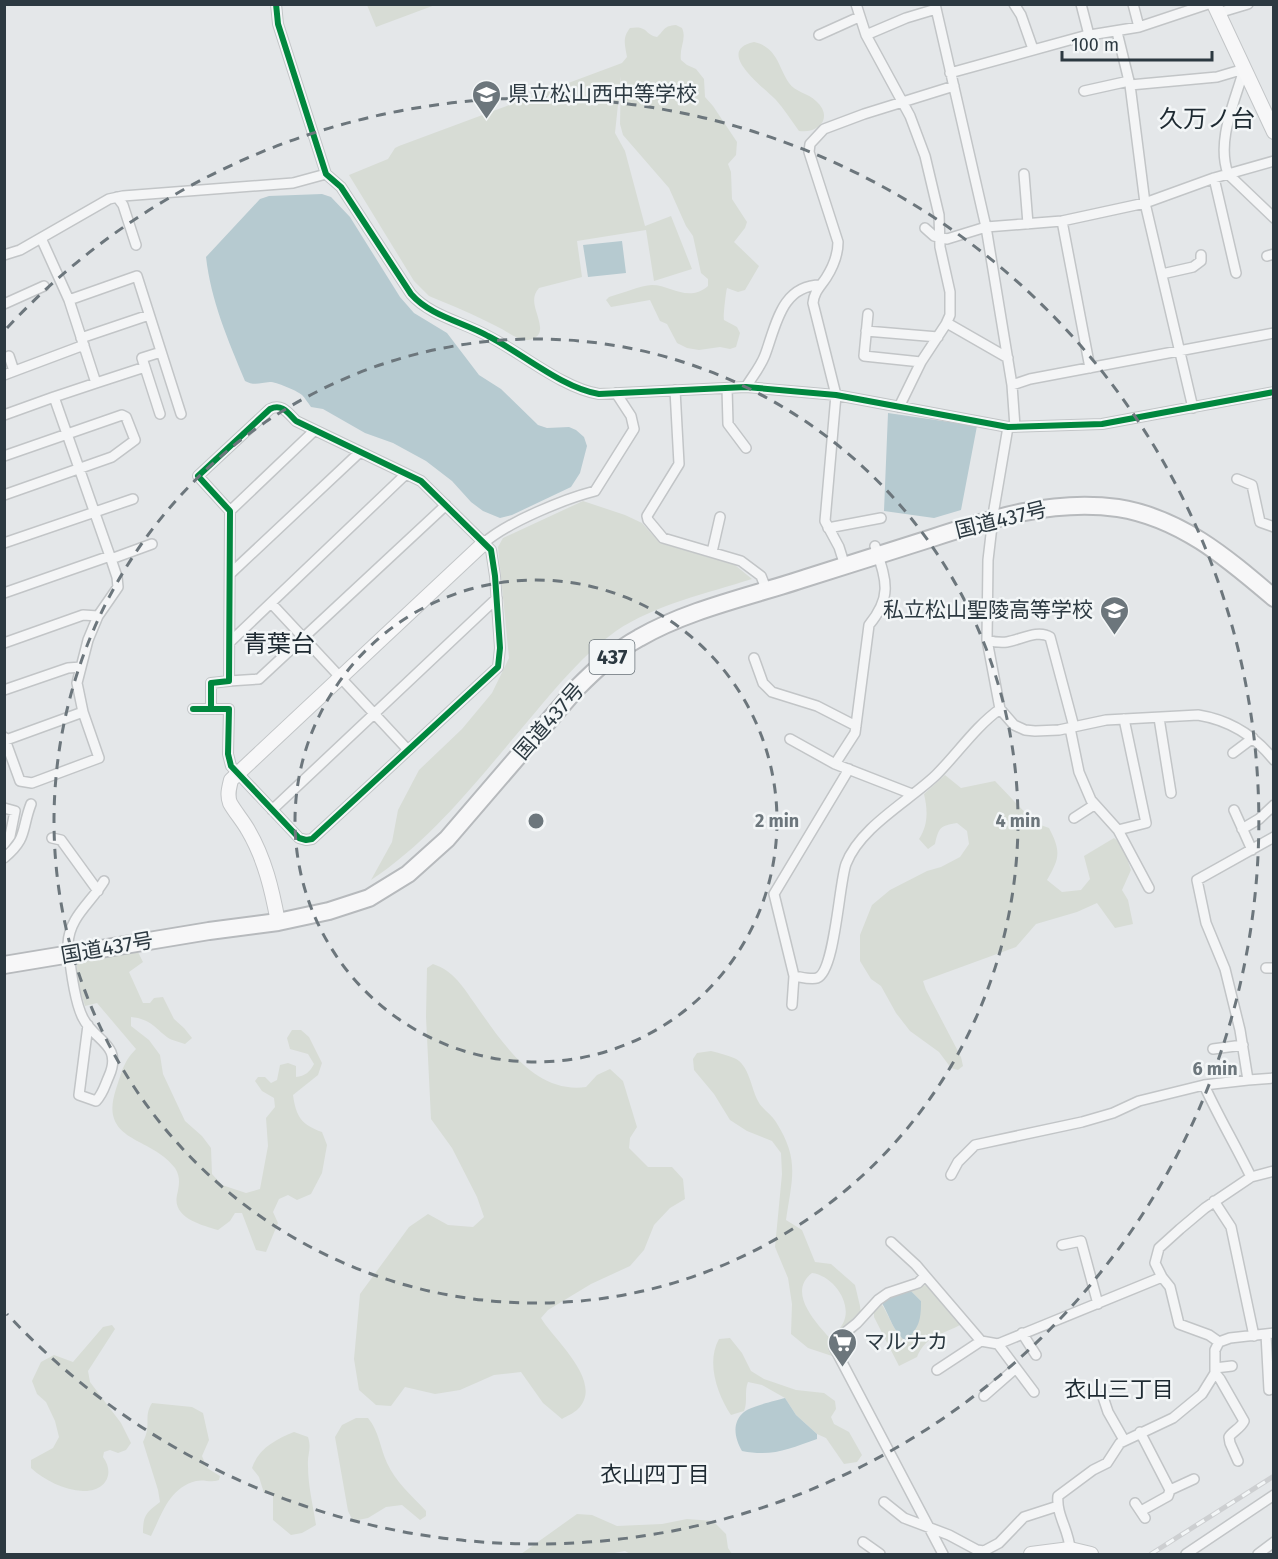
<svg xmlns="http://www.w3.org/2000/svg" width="1278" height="1559" font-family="'Fira Sans','Noto Sans JP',sans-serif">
  <rect width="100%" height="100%" fill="#e4e7e9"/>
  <path fill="#d7dcd5" d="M367,5H435L376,27Z
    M676,25L682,28C687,39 679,48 681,60L687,65L696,69L704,79L705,97L713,106L737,142L736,155L728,164L731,172L732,199L747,222L745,228L734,242L759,266L745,290L738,292L727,288C726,291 723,317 724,320L737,327L740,333L736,347L730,349L720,347L699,350L687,348L677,343L667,324L660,321L650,300L611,307L606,300L609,297C621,294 641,285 652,285C671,285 688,303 708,286V279L701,273L693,236L686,226L669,188L623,135L620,124L621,76L615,133L625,151L645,226L671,216L692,269L654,281L646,230L577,241L582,277L539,288C528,300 539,313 540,327C541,336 534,340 525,340C516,339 505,330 496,326C475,315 451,305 429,296L414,281L349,175L388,159L395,148L399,146L622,63L627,57C625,45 622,38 630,28C648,25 644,34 657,37C665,30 663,26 676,25Z
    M754,42C777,47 778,66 789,83C795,92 808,93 816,101C834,117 819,134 799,131C791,120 784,109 776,100C765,88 713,51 754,42Z
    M583,501L625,515L642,523L660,543L735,565L752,579C708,593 654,605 616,631C585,653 557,686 533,715C483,773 436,837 371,880L392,842L398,810L419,770L462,729L492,693L509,658L498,547L503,538Z
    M945,775L961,788L995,781L1035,823L1049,828C1061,851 1060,858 1047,880L1062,892L1081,890L1090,879L1084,856L1114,838L1122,844L1131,870L1122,890L1128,900L1133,924L1115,928L1097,903L1077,912L1036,924L1016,947L923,981L926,990L961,1057L963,1066L958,1070L951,1068L939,1052L910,1031L896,1013L881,986L871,979L860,961V935L872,905L890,890L927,871L941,867L960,857L969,844L967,831L957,823C940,826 939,827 935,844L928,849L919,839C928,825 928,811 924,794Z
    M137,950L143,962L129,972L143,1003H150L154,998L163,997L174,1019L184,1028L192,1038L185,1044C180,1042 174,1041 170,1039C155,1029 152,1019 131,1017V1026L149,1040L160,1055L163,1074L185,1121L202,1136L211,1148L212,1174L222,1185L246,1193L260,1189L268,1146L266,1118L275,1107L274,1098L262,1091L255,1081L258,1077H265L271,1083L277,1080L280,1065L288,1063L296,1066V1077C305,1076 310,1072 314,1064L308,1054L290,1049L287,1038L292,1030H301L309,1037L322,1063L318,1075L293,1095C296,1117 302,1125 322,1132L327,1145L322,1173L311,1194L297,1200L288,1195L279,1199L273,1212L278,1223L266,1252L256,1250L242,1213H235L230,1221L218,1230C202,1225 172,1218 177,1195C179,1186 181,1177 175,1168C152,1136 98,1143 116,1089C122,1072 123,1062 136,1049L97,1003L85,1006L76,977L77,964L85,959Z
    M433,964C454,971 463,987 475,1004C502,1042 534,1094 586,1087L597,1075L610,1069L623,1081L637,1127L630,1138L629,1148L648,1167H672L683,1179L685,1199L670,1208L654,1225L644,1250L630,1266L591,1284L548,1310L541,1318C553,1339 605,1382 578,1409C574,1413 567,1416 562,1419L543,1403L521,1372L494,1375L460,1390L435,1394L405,1387L391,1406L376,1405L359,1390L354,1359L360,1294L409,1227L428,1214L448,1225L473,1227L484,1217L477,1197L452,1148L431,1119L426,1017L427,968Z
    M711,1051C719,1053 727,1055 734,1058C749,1064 751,1088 758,1101C762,1109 771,1114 776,1122C800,1160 792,1178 786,1220L802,1230L815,1262L831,1264L855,1285L860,1306L862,1325L853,1335L843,1337L839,1329C857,1310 836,1276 812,1273C781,1297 831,1336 845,1356L841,1359L808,1348L791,1334L792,1304L788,1278L775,1247L782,1174L781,1153L772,1141L747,1131L730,1120L714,1094L694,1070L693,1059L697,1053Z
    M932,1283L942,1287L965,1322C947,1334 926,1334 917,1357L899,1366L874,1317V1311L881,1303C890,1317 893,1331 906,1342L921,1301L910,1290Z
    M112,1325L115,1329L88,1371L90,1382L121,1423L131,1443L126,1450L118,1453L110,1450L104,1452L103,1457C116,1475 104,1492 83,1491C64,1490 44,1480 31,1468V1460L53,1448L59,1437L55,1421L46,1402L37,1394L32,1381L41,1362L54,1355L73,1362L103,1327Z
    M730,1338L742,1353L751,1371L764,1379L796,1390L824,1393L835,1401L836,1409L831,1417L834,1424L849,1432L862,1455L857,1462L844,1464L826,1438L817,1434L796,1415L785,1398L762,1385L748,1382C744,1391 748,1401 744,1411L731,1415C717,1394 706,1362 719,1339Z
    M152,1403L192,1407L203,1413L209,1440L202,1456L207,1468L220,1476L219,1480C211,1483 204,1479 196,1481C169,1488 162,1514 151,1536L143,1533C143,1515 146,1513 160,1502L158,1490L143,1442C152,1424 143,1417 152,1403Z
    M356,1418H368C379,1431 380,1448 387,1463C395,1481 412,1496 426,1511V1516L420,1520L402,1505L386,1507L368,1518L353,1521L348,1511L335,1437L342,1425Z
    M294,1432L308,1437C312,1450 307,1454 308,1466C308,1486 313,1505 316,1525L302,1533L291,1535L273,1520V1495L264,1493L259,1477L252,1468C258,1449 276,1439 294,1432Z
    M577,1514L592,1515L617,1526L662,1524L687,1519L713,1521L726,1534L728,1548L732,1554H630L625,1551L609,1554H521Z"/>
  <path fill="#b6cad0" d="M322,194L331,197L350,217L400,297L414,313L447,333L479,375L501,389L538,425L547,428L569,427L576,430L584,437L587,446L580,473L571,487L512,515L500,518L483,511L471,502L452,481L426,461L393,443L365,433L323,409L311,407C308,403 305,398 302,395C296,390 276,382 270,382C260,383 254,386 245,381C228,340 211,301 206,257L260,199L269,196Z
    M622,241L626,273L588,277L583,245Z
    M888,413L977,426L961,510L934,518L884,511Z
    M910,1290L921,1301C921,1322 919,1326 906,1342C892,1329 891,1319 882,1303L888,1298Z
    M785,1398L796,1415L817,1434V1439C789,1449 772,1457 742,1451C735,1439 731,1423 744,1412C751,1406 775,1401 785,1398Z"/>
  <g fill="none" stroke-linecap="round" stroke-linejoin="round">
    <defs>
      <path id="street" d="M276,4L278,24L326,174L341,187L411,294C430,316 463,322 488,336C522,353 562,388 599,394L746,387L836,395L1008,427L1102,424L1274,392
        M856,4L866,35L910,116L925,156L939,215L940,247L950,292V315L946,324L921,362L899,407
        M935,4L986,227L1012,385L1015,427
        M1014,4L1021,15L1033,49
        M1081,4L1089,35
        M1133,4L1139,27
        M1218,13L1248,4
        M1117,32L1130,85L1145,203L1193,408
        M819,35L859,17
        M866,35L906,18L936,9
        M950,73L1084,36L1139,27L1208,4
        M1130,85L1217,77L1244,69C1235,102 1216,140 1228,174L1274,218
        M1084,91L1129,81
        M1024,174L1028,224
        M1214,178L1236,273
        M117,197L123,205L136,245
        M1062,221L1090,368
        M925,228L934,236L947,239L986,227L1062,221L1145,203L1214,178L1274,161
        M4,255L20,250L109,199L123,196L293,183L326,174
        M1267,256L1274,254
        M1162,274L1193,267L1201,261V255
        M69,300L137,276L181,414
        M4,304L44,286
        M868,314L864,356L921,362
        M947,323L1008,358
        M866,331L938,337
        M81,338L149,315
        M9,356L14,371
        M4,375L84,345
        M96,383L145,367
        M1012,385L1030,379L1274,333
        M746,387C752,377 761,366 765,355C776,326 781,285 821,285
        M727,388L728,424L746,448
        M675,390L679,464L647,516L648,520L663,538L741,561L761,576L767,591
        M160,414L142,358L161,352
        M4,415L54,397
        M1008,427L994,509L988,560L987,640L1000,709L1014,725L1025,730L1035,731L1059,730L1106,720L1198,715C1229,720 1254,735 1274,760
        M4,456L122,415L126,417L135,440L112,457L4,495
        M1237,479L1252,485L1260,522L1274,527
        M230,511L315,430
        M828,528L881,518
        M4,543L133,499
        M484,543C508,522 564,499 595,491L634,429L631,416L616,393
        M875,546C886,580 893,596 869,625L855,733L835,764L912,794
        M712,552L720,517
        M111,559L152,544
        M845,566L839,547L825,521L836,395L813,303C814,292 820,287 826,278C833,267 838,256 838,242L809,152L810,144L824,129L864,114L954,86
        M230,574L360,452
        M4,593L110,556
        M271,603L408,750
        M987,640C994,642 1000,643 1007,642C1020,640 1038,629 1050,637L1074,727
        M230,642L406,474
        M4,643L83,615L98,616
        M754,658L763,683L772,692L817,706L856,726
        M229,681L259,679L446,505
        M4,690L68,668L81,667
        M193,709H229L228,754L231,766L299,838L306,840L312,839L498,667L500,648L495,576L491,550L421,481L296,421C288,413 282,403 270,409L198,476L230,511L229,681L211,683V708
        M1159,718L1171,793
        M1070,728L1079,772L1091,800L1118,830L1149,888
        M4,737L20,781L32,783L99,758L83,712L77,683L88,640L98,616L118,587L117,577L111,559L54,397L96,383L69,300L41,238
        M790,739L835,764
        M6,740L83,712
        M1233,753L1253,738
        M4,808L15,811L10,836L4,844
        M272,810L497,598
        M1234,810L1252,850
        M1074,818L1094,805
        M1242,829L1259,819L1274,805
        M1118,830L1146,823L1124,719
        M52,838L61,840L98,891
        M4,858C28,838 21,830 31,804
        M1266,968H1274
        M794,976L774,894L849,769
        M792,1005L794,976C801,977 811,980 817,978C835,972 839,883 846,864C860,827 909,801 936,775C958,753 975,727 1000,709
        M88,1025L79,1095L96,1101C103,1094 105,1085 109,1076C123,1044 94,1041 83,1018C74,1001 70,964 68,944C69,917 91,903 104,881
        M1213,1049L1243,1045
        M1248,1080L1274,1078
        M1204,1085C1218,1116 1236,1146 1251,1177L1274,1171
        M951,1175L958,1162L975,1145L1082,1122L1113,1113L1139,1101L1204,1085L1248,1080L1240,1030L1225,969L1206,923L1197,880L1274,837
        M1214,1201L1231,1227L1254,1336
        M891,1242L916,1265L981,1341
        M1062,1245L1081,1241L1098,1304
        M925,1276L918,1283L888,1293L878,1300L857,1323L837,1339L834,1347L943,1554
        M1162,1277L1170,1287L1179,1324L1209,1335L1219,1342
        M1022,1333L1036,1355
        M1266,1334L1269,1390
        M998,1344L1034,1392
        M1215,1368L1232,1366
        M937,1370L981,1341L998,1344L1162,1277L1155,1263L1159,1248L1180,1229L1205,1208L1251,1177
        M1215,1373L1220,1379L1244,1421C1241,1428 1233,1431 1229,1437L1230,1443L1238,1461
        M984,1396L1016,1368
        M1103,1397L1108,1412L1124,1440
        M1140,1432L1170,1490
        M884,1502L904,1518L949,1535L977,1550L984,1551L999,1543L1024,1517L1058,1506
        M1135,1503L1145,1518
        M1141,1511L1168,1496L1170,1490L1194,1479
        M863,1542L880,1554
        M1070,1549C1069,1530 1056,1515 1058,1496L1093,1470L1107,1463L1120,1443L1173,1418L1202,1394L1215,1373V1350L1219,1342L1230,1338L1274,1333
        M1186,1554L1274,1495
        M1258,1554L1274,1542"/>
      <path id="secondary" d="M1214,4L1274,132
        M278,922C272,890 265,859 248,830C243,821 235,812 230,803C227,795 229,788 231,780L484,543
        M1031,1554L1070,1549L1091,1554"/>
      <path id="highway" d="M4,965L209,931L278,922L329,911L369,898L408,874L447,839L576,689C595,670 615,651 639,638C689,609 752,596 806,578C848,565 890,551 932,538C993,518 1053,499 1118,508C1181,518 1227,558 1274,598"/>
    </defs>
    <use href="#street" stroke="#c2c5c7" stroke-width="12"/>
    <use href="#secondary" stroke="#c2c5c7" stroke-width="16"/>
    <use href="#highway" stroke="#b7babd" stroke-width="20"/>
    <use href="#street" stroke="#f4f5f6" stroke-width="9"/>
    <use href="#secondary" stroke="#f7f7f8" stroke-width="14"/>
    <use href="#highway" stroke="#f7f7f8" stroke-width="16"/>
    <defs>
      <path id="rail" d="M1151,1554L1274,1476"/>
    </defs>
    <use href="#rail" stroke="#cdcfd1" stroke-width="5"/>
    <use href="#rail" stroke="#f3f6f7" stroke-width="3" stroke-dasharray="9" stroke-linecap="butt"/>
    <defs>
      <path id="cycleway" d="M276,4L278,24L326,174L341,187L411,294C430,316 463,322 488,336C522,353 562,388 599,394L746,387L836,395L1008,427L1102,424L1274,392
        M193,709H229L228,754L231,766L299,838L306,840L312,839L498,667L500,648L495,576L491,550L421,481L296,421C288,413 282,403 270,409L198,476L230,511L229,681L211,683V708"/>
    </defs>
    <use href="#cycleway" stroke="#f3f6f7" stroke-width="10"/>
    <use href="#cycleway" stroke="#00873e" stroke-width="6"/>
  </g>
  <g fill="none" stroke="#6c767c" stroke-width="3" stroke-dasharray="10 8">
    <circle cx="536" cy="821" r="241"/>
    <circle cx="536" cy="821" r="482"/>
    <path d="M7 328A723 723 0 1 1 7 1314"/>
  </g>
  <defs>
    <symbol id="school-pin" viewBox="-11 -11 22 30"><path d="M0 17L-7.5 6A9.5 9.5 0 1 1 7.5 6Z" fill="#6c767c" stroke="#f3f6f7"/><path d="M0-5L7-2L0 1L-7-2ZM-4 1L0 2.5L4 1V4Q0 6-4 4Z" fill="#fff"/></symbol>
    <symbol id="supermarket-pin" viewBox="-11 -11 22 30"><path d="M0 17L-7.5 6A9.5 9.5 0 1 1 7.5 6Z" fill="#6c767c" stroke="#f3f6f7"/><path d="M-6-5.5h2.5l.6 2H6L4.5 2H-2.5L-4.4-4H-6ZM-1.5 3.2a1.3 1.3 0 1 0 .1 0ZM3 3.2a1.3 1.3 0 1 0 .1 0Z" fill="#fff"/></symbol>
  </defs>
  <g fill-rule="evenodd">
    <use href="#school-pin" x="470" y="78" width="33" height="45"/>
    <use href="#school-pin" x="1098" y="594" width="33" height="45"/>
    <use href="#supermarket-pin" x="826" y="1326" width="33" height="45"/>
  </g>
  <g text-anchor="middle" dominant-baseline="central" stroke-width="5" stroke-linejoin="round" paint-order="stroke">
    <rect fill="#f3f6f7" stroke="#687278" stroke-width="1.5" x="589.5" y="640" width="45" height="34" rx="4.5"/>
    <g font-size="20" font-weight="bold" fill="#2c3941">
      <text x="612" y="657">437</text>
    </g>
    <g font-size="21" fill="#2c3941" stroke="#f3f6f7" text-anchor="start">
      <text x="508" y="94">県立松山西中等学校</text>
      <text x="1093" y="610" text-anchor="end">私立松山聖陵高等学校</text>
      <text x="864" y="1342">マルナカ</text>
    </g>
    <g font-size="21" fill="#2c3941" stroke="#f3f6f7">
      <text transform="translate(1001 520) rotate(-14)">国道437号</text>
      <text transform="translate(549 721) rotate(-49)">国道437号</text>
      <text transform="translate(107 948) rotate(-10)">国道437号</text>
    </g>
    <g font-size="22" fill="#1e2a32" stroke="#f3f6f7">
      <text x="1119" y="1389">衣山三丁目</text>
      <text x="655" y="1474">衣山四丁目</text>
    </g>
    <g font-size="24" fill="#1e2a32" stroke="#f3f6f7">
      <text x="1207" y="119">久万ノ台</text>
      <text x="279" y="644">青葉台</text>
    </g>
  </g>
  <circle cx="536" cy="821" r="9" fill="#6c767c" stroke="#f3f6f7" stroke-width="3"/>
  <g font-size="18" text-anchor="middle" font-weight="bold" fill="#6c767c" stroke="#f3f6f7" stroke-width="5" stroke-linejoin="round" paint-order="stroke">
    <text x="777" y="827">2 min</text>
    <text x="1018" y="827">4 min</text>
    <text x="1215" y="1075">6 min</text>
  </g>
  <rect width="1278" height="1559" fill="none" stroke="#2c3941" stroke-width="12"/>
  <path d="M1062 51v9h150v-9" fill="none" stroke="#2c3941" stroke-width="3"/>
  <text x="1071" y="51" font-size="18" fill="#2c3941" stroke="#f3f6f7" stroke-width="4.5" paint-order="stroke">100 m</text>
</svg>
